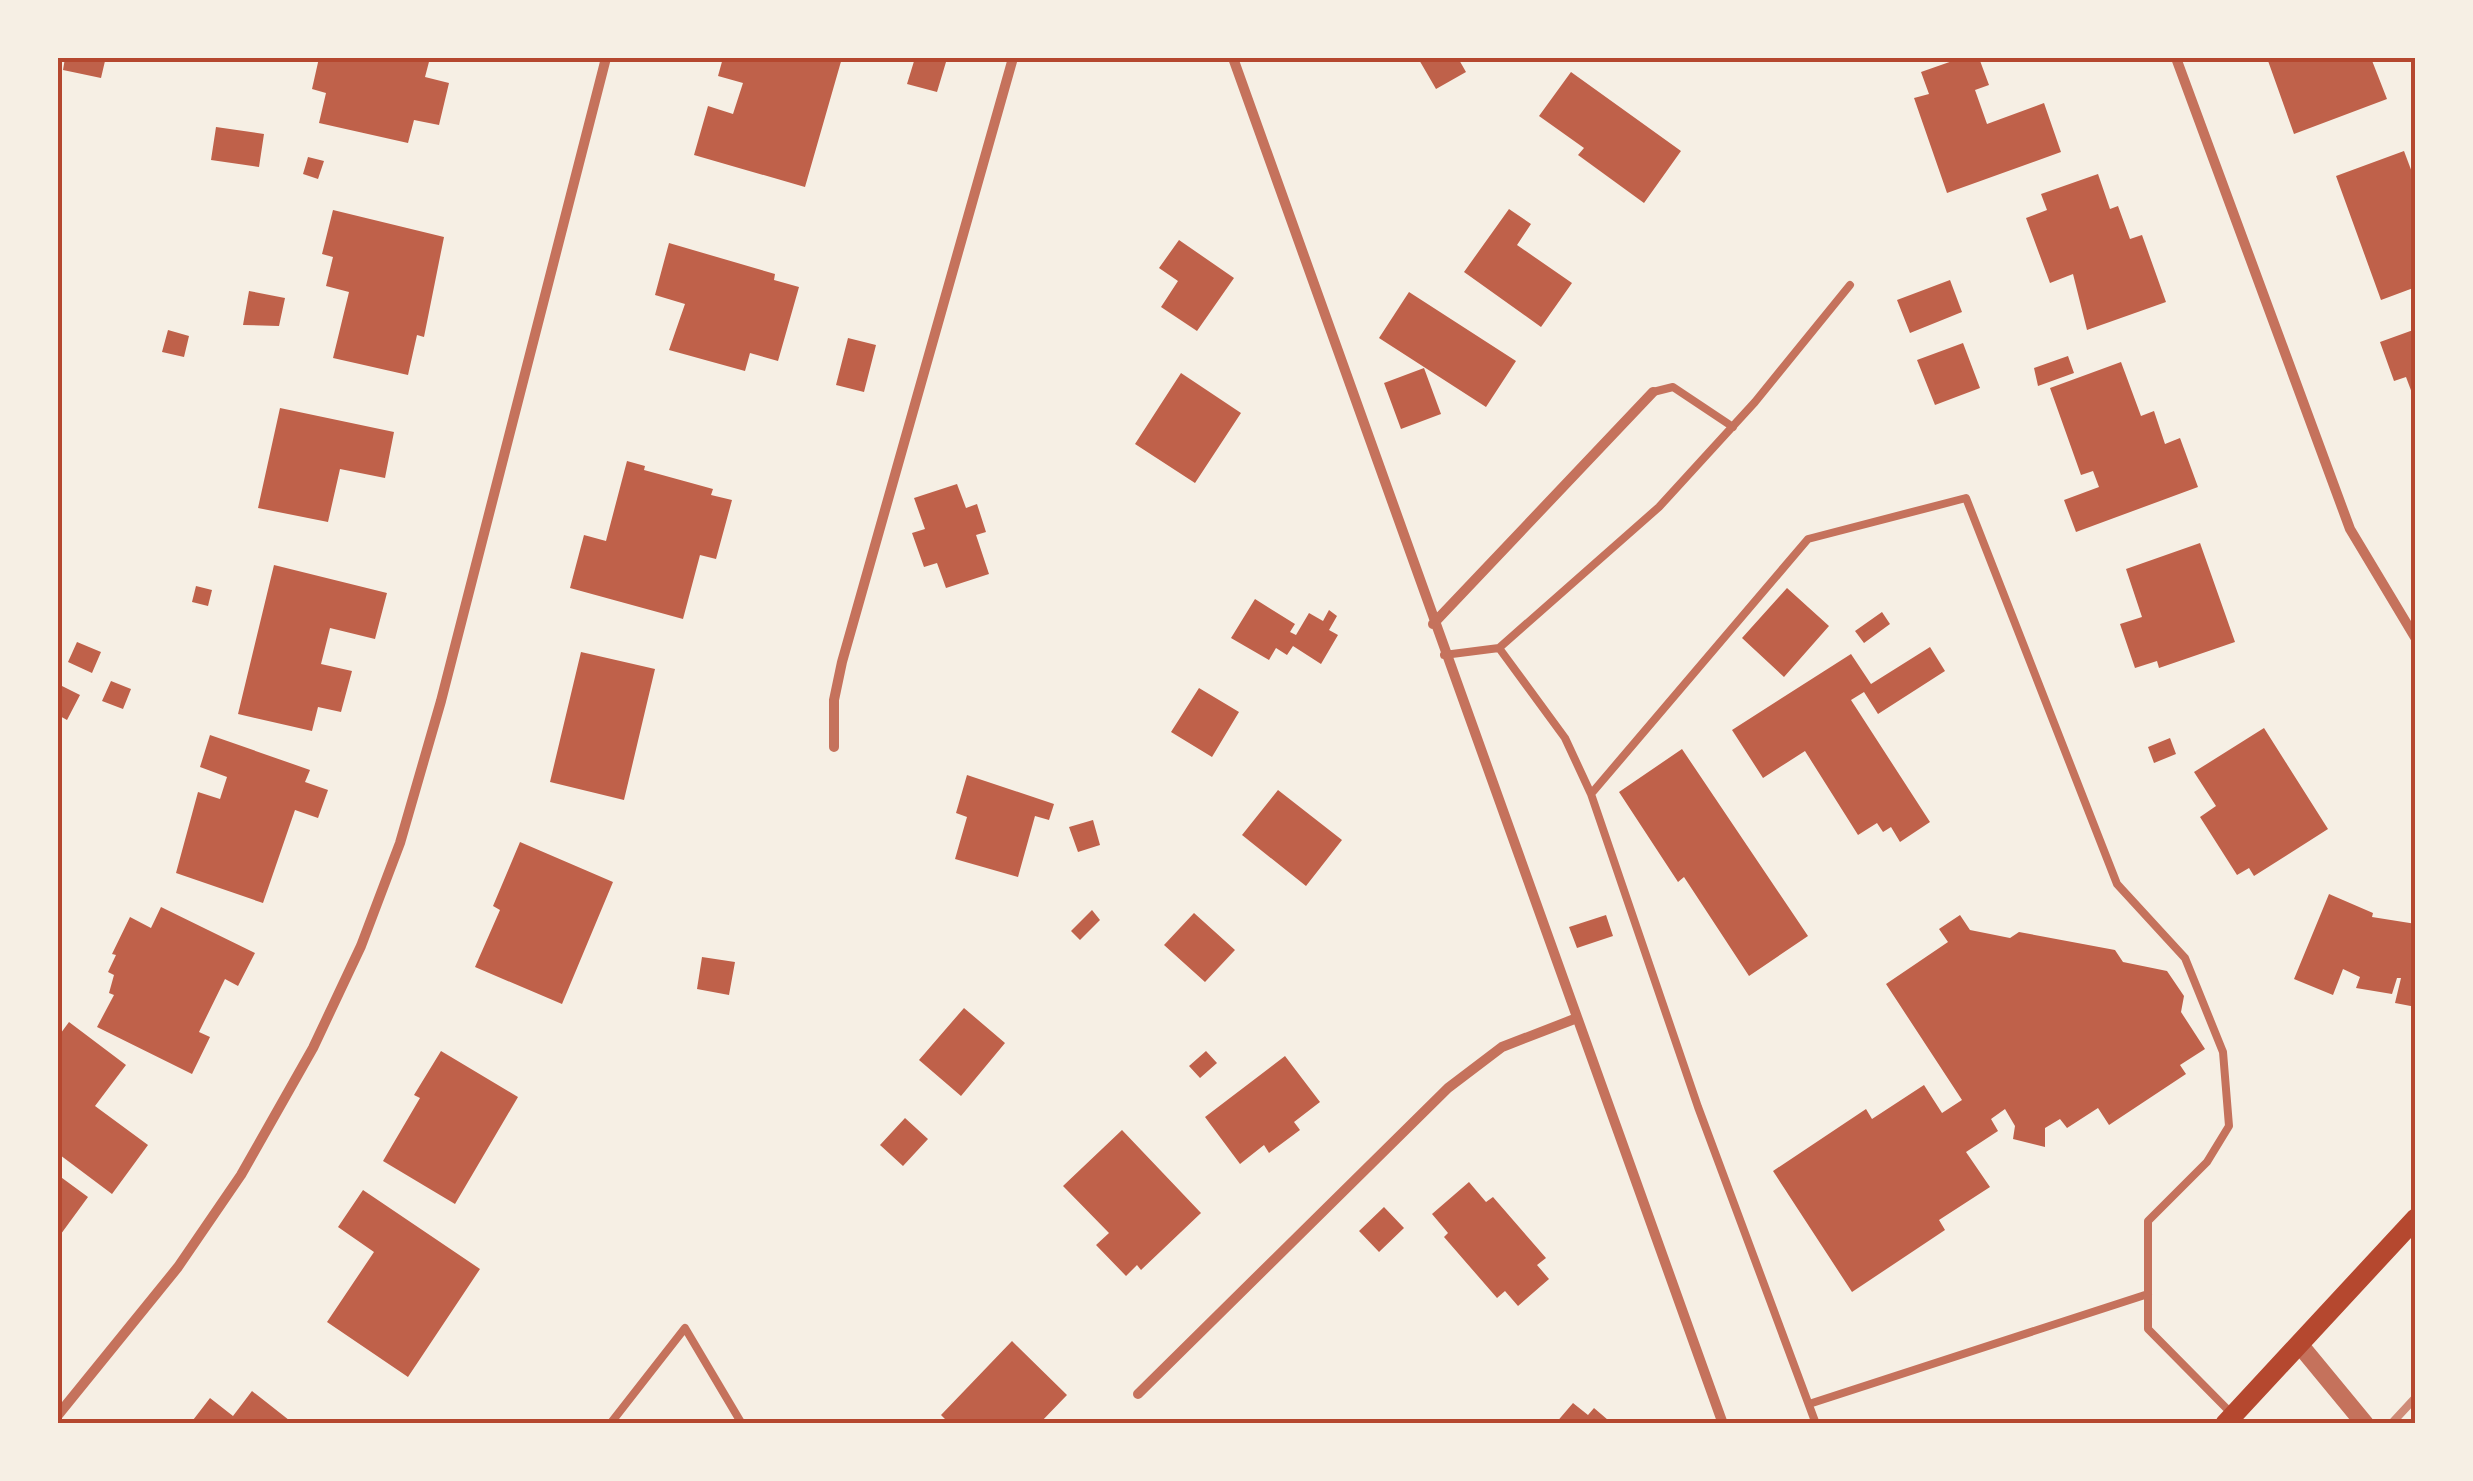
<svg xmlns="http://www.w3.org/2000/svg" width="2473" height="1481" font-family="'Asap Condensed',sans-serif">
  <rect width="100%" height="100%" fill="#f6efe4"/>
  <path fill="#bf614a" d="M65,58L105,61L101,78L63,70Z
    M319,58H430L425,77L449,83L439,125L414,120L408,143L319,123L326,93L312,89Z
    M723,58H842L805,187L694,155L708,106L733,114L743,83L718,76Z
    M915,58L946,62L937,92L907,84Z
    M1418,58H1458L1466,72L1436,89Z
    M1961,58H1979L1989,85L1975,90L1987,124L2044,103L2061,152L1947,193L1914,98L1929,94L1921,72Z
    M2267,58H2371L2387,99L2294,134Z
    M1571,72L1681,151L1644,203L1578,155L1584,148L1539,116Z
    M216,127L264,134L259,167L211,160Z
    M2404,151L2416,183V287L2381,300L2336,176Z
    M308,157L324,161L318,179L303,174Z
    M2098,174L2110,209L2118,206L2130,239L2142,235L2166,302L2087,330L2073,274L2050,283L2026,218L2047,210L2041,194Z
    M1509,209L1531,224L1517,245L1572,283L1541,327L1464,272Z
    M333,210L444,237L424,337L417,335L408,375L333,358L349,292L326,286L333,257L322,254Z
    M1179,240L1234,278L1197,331L1161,307L1178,281L1159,268Z
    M669,243L775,274L774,280L799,287L778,361L750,353L745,371L669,350L685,304L655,295Z
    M1950,280L1962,312L1910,333L1897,300Z
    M249,291L285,298L279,326L243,325Z
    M1409,292L1516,361L1486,407L1379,338Z
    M2416,329V401H2415L2406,377L2394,381L2380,342Z
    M168,330L189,336L184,357L162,352Z
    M848,338L876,345L864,392L836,385Z
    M1963,343L1980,388L1935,405L1917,360Z
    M2068,356L2074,373L2038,386L2034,368Z
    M2121,362L2141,416L2154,411L2165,444L2180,438L2198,487L2076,532L2064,500L2099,487L2093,471L2081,475L2050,388Z
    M1424,368L1441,414L1401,429L1384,383Z
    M1181,373L1241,413L1195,483L1135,444Z
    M280,408L394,432L385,478L340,469L328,522L258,508Z
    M627,461L645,466L644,470L713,489L711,495L732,500L716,559L700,555L683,619L570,588L584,535L606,541Z
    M957,484L966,508L977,504L986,532L976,535L989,574L946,588L937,563L924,567L912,533L925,529L914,498Z
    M2200,543L2235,642L2159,668L2157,661L2135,668L2120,624L2142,617L2126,569Z
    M274,565L387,593L375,639L330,628L321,664L352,671L341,712L318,707L312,731L238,714Z
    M196,586L212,590L208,606L192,602Z
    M1787,588L1829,626L1784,677L1742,638Z
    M1255,599L1295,624L1290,632L1296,635L1309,613L1323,621L1329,610L1337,616L1329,630L1338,635L1321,664L1293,646L1287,655L1276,648L1269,660L1231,638Z
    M1882,612L1890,624L1864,643L1855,631Z
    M77,642L101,652L92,673L68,662Z
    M1930,647L1945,671L1878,714L1864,692L1851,700L1930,822L1900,842L1891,827L1883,832L1877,823L1858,835L1805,751L1763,778L1732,730L1851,654L1871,684Z
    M581,652L655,669L624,800L550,782Z
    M111,681L131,689L123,709L102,701Z
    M58,684L80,695L67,720L58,715Z
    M1199,688L1239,712L1212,757L1171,732Z
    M2264,728L2328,829L2254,876L2249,868L2237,875L2200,817L2216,806L2194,772Z
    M210,735L310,770L305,782L328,790L318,818L295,810L263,903L176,873L198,792L220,799L227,777L200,767Z
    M2170,738L2176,754L2154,763L2148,747Z
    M1682,749L1808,936L1749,976L1684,877L1678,882L1619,792Z
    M967,775L1054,804L1049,820L1035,816L1018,877L955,859L967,817L956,813Z
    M1278,790L1342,840L1306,886L1242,835Z
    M1093,820L1100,845L1078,852L1069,827Z
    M520,842L613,882L562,1004L475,967L500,910L493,906Z
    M2329,894L2373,913L2372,917L2416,924V1007L2395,1003L2401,978H2397L2392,994L2356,988L2360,977L2343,969L2333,995L2294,979Z
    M161,907L255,953L238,986L225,979L199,1032L210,1037L192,1074L97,1027L114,995L109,993L114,975L108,972L116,955L112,954L130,917L151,928Z
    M1092,910L1100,920L1080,940L1071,931Z
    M1194,913L1235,950L1205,982L1164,945Z
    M1606,915L1613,936L1577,948L1569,927Z
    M1960,915L1970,930L2010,938L2019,932L2115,950L2123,962L2167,971L2184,996L2181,1012L2205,1049L2180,1065L2186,1074L2109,1125L2098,1108L2067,1128L2060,1119L2045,1128V1147L2013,1139L2015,1126L2005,1109L1991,1119L1998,1131L1966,1152L1990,1187L1939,1220L1945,1230L1852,1292L1773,1171L1866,1109L1872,1119L1924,1085L1942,1113L1962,1100L1886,984L1948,942L1939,929Z
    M702,957L735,962L729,995L697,989Z
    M964,1008L1005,1043L961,1096L919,1060Z
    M69,1022L126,1065L95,1106L148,1145L112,1194L60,1155L58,1158V1037Z
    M441,1051L518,1097L455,1204L383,1161L420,1098L414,1095Z
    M1206,1051L1217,1063L1200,1078L1189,1066Z
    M1285,1056L1320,1102L1294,1122L1300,1130L1269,1153L1264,1145L1240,1164L1205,1117Z
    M905,1118L928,1139L903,1166L880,1145Z
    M1122,1130L1201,1213L1141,1270L1137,1265L1126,1276L1096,1245L1109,1233L1063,1186Z
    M58,1175L88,1197L58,1238Z
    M1469,1182L1486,1202L1493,1197L1546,1258L1537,1265L1549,1279L1518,1306L1505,1291L1497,1298L1444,1237L1448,1233L1432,1214Z
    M363,1190L480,1269L408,1377L327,1322L374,1252L338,1227Z
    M1384,1207L1404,1228L1379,1252L1359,1231Z
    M1012,1341L1067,1395L1039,1424H950L941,1415Z
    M252,1391L294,1424H190L210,1398L233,1416Z
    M1573,1403L1588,1415L1594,1408L1608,1420L1555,1424Z"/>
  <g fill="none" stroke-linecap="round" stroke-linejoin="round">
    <path stroke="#c5725c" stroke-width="8" d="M1653,392L1673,387L1733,427
      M1444,655L1499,648
      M1591,794L1565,738L1499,648L1659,507L1755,402L1850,285
      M1809,1404L2148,1294
      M610,1424L685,1328L742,1424
      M1816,1424L1698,1107L1591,794L1808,539L1966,498L2117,884L2185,958L2223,1052L2229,1126L2207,1162L2148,1221V1329L2233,1415"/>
    <path stroke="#c5725c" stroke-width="10" d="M1233,58L1723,1424
      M2176,58L2350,529L2416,639
      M1433,624L1653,392
      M834,747V700L842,662L1013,58
      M1138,1394L1448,1088L1502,1047L1577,1018
      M58,1415L178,1267L241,1175L313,1048L361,946L400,843L441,701L606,58"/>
    <path stroke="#c5725c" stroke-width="18" d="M2299,1344L2365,1424"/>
    <path stroke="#b5482f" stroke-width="20" d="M2225,1424L2416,1218"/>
    <path stroke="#cf8b77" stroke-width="8" d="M2391,1424L2416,1397"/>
  </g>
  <rect width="2473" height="1481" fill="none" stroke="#f6efe4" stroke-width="120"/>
  <rect x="60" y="60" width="2353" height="1361" fill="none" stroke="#b5482f" stroke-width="4"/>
</svg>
